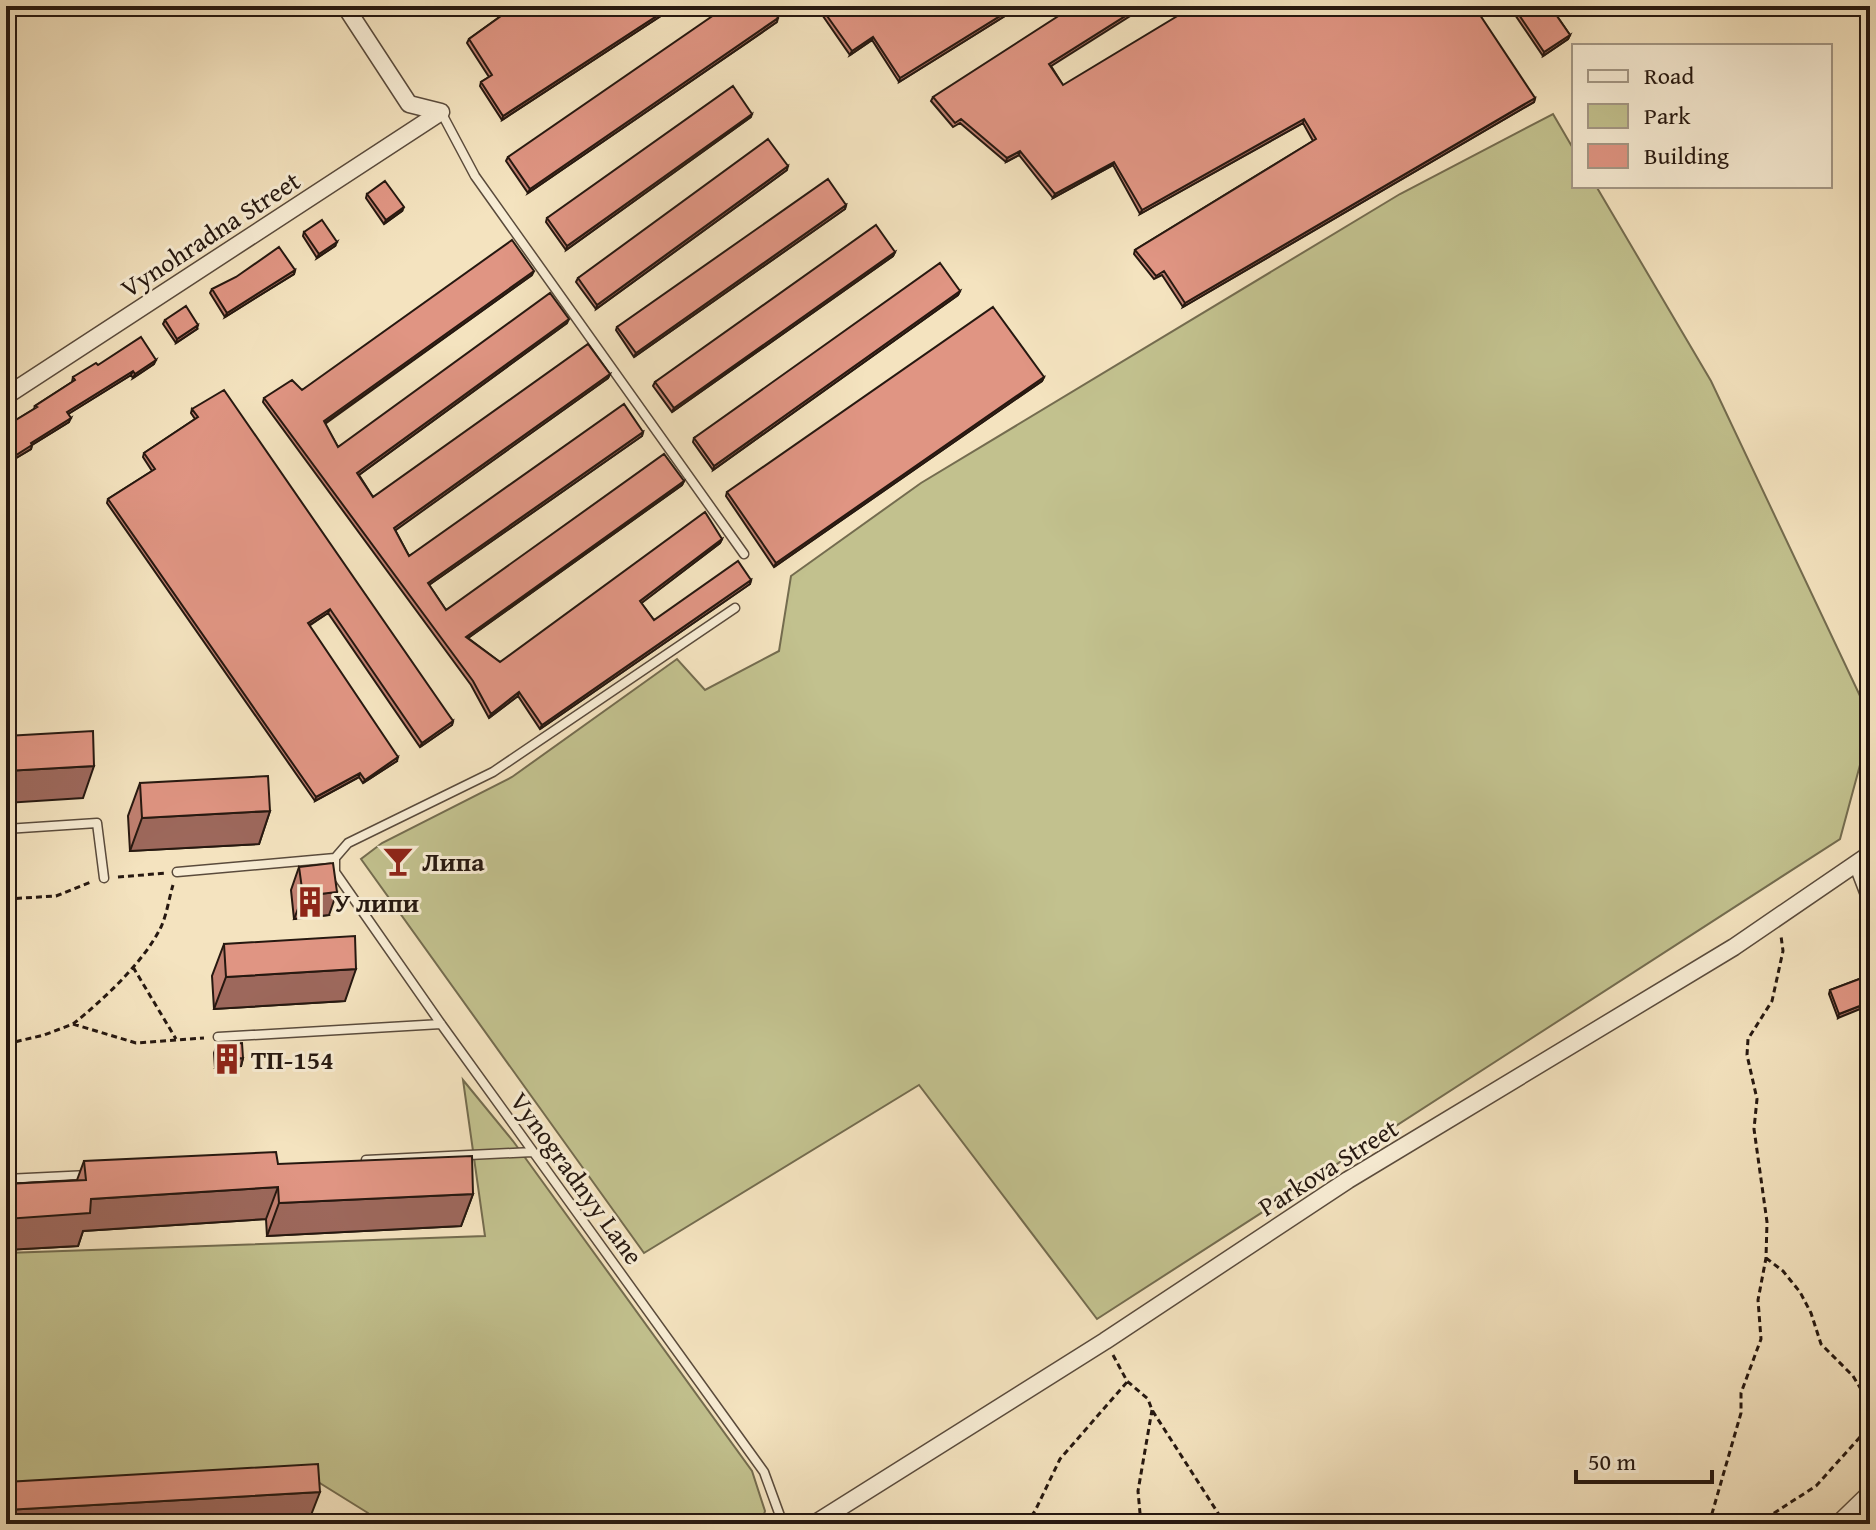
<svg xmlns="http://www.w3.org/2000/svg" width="1876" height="1530" font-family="'Gentium Book Plus',serif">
  <rect width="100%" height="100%" fill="#f4e3bf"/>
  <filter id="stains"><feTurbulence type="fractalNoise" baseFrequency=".0025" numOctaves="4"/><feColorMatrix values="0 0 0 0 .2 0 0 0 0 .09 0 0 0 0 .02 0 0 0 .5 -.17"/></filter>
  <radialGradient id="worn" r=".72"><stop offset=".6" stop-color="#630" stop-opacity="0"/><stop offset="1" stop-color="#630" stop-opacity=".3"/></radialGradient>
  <path fill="#c2c18e" stroke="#746c4f" stroke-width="2" d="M1553,114L1574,150V186H1596L1711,381L1870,717V728L1840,839L1097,1319L919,1085L644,1253L361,859L382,843L512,777L677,659L705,690L779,651L791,576L921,483L1400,194Z
    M463,1080L513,1141L752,1471L765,1511L761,1524H369L368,1513L310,1477L6,1489V1253L485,1236Z"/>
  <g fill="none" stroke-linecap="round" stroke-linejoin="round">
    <defs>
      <path id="service" d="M441,112L475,176L744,554
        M6,829L97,823L104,878
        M335,858V872L441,1024L764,1472L783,1524
        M177,872L335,858L348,843L493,772L735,608
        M218,1037L441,1024
        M366,1160L533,1152
        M6,1161L8,1179
        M6,1179L89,1175"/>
      <path id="minor" d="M345,6L409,104L441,112
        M6,396L441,112
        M1857,863L1870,897
        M814,1524L1105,1341L1348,1180L1734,947L1870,854
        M1838,1524L1870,1493"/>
    </defs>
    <use href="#service" stroke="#5a4b3c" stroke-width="11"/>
    <use href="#minor" stroke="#5a4b3c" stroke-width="19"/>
    <path stroke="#261810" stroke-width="3" stroke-dasharray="6 4" stroke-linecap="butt" d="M118,877L167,873
      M6,899L56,896L91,882
      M133,967L176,1039
      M73,1024C103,1000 144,962 161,927C167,914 169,898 173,885
      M6,1044L44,1035L73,1024L136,1043L204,1038
      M1766,1258L1783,1271L1800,1292L1811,1313L1821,1344L1853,1376L1870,1404
      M1113,1355L1127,1381L1148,1399L1152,1410L1225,1524
      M1025,1524L1035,1511L1060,1459L1127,1382
      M1141,1524L1138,1491L1152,1410
      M1709,1524L1741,1413V1393L1761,1339L1758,1300L1766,1258L1767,1222L1754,1129L1757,1099L1747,1055L1748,1039L1772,1001L1783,951L1781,936
      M1757,1524L1816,1486L1870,1426"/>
    <use href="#service" stroke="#f8edd5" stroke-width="8"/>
    <use href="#minor" stroke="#f8edd5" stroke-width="16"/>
  </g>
  <path fill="#c18071" stroke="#261810" stroke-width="2" d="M515,6H676L502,120L480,86L481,82L489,77L467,43L469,39Z
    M816,6H1021L899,82L872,40L850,55Z
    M1509,6H1550L1570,35L1568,39L1543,56Z
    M777,22L528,193L506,161L508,157Z
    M1051,66L1063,85L1535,98L1534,102L1183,307L1162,275L1154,279L1134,254L1135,250L1313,141L1303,123L1140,214L1113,165L1053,198L1019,155L1006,162L960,123L953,127L931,101L933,97Z
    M751,117L566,250L546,222L547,218Z
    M787,170L596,309L576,282L578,278Z
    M367,194L402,211L384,224L366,198Z
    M846,205L845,209L634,357L616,330L617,327Z
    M304,232L335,246L317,258L303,236Z
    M895,252L893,256L672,412L653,386L655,382Z
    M295,270L294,274L225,317L210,293L212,289Z
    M532,275L325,424L338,447L567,323L359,475L373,497L610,374L608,378L395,530L409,556L643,432L642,436L429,585L446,610L684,481L682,485L468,638L500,662L722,539L720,543L641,603L654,620L751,580L750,584L540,729L518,696L489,718L471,685L263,402L264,398L302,390Z
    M960,291L958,295L713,470L693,442L694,438Z
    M165,320L197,329L176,343L163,324Z
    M154,364L133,378L131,375L68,414L69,422L32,445L31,449L11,461L7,454L6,455V426L34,409L35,406L72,382L73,377Z
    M1044,377L1042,381L774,567L726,496L727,492Z
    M192,409L453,721L452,725L420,747L328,613L309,626L397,761L363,783L359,777L315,801L107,503L108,499L152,471L143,457L144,453L195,419L191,413Z
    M140,783L270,811L259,844L130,851L128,816Z
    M299,867L329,915L294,919L291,890Z
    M224,944L345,1001L214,1009L212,976Z
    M1870,975L1838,1018L1829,994L1830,990Z
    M217,1045L243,1058L241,1066L215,1068L214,1053Z
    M1863,1066L1870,1092L1867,1093L1862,1070Z
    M84,1161L278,1164L473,1194L461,1226L267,1236L266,1219L83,1231L78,1246L6,1250V1184L77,1180Z"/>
  <path fill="#9d685c" stroke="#261810" stroke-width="2" d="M672,6H676L502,120L503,116Z
    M1016,6H1021L899,82L900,78Z
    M1141,6H1146L1048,68L1049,64Z
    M778,18L777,22L528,193L530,189Z
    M1570,35L1568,39L1543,56L1544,52Z
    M873,37L872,40L850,55L852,51Z
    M1535,98L1534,102L1183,307L1185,303Z
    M752,114L751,117L566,250L567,246Z
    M1304,119L1303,123L1140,214L1142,210Z
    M1020,151L1019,155L1006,162L1007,158Z
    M1114,162L1113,165L1053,198L1055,194Z
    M788,166L787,170L596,309L597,305Z
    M846,205L845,209L634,357L636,353Z
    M404,207L402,211L384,224L386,220Z
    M337,242L335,246L317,258L319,254Z
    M895,252L893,256L672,412L674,408Z
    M295,270L294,274L225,317L227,313Z
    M534,271L532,275L322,425L324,421Z
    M960,291L958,295L713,470L714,466Z
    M569,319L567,323L356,477L357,473Z
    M198,325L197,329L176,343L177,339Z
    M156,360L154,364L133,378L135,374Z
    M133,371L131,375L65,416L67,412Z
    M610,374L608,378L393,532L394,528Z
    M1044,377L1042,381L774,567L776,563Z
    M71,418L69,422L32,445L31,449L11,461L13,457L31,443Z
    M643,432L642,436L426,587L428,583Z
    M684,481L682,485L464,641L466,637Z
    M722,539L720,543L639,605L640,601Z
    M751,580L750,584L540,729L542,725Z
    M330,609L328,613L306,627L308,623Z
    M519,692L518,696L489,718L491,714Z
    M453,721L452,725L420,747L422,743Z
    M398,757L397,761L363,783L365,780Z
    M94,766L83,798L6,803V771Z
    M360,773L359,777L315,801L316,797Z
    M270,811L259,844L130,851L142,818Z
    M337,892L329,915L294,919L303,896Z
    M356,969L345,1001L214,1009L226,977Z
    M1870,1002V1005L1838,1018L1839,1014Z
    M243,1058L241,1066L215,1068L218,1060Z
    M278,1187L266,1219L83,1231L78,1246L6,1250V1219L91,1199Z
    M473,1194L461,1226L267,1236L279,1203Z
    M320,1492L311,1515L148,1524H6V1510Z"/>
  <path fill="#e09583" stroke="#261810" stroke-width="2" d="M515,6H672L503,116L481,82L492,75L469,39Z
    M727,6H770L778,18L530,189L508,157Z
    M820,6H1016L900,78L873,37L852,51Z
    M1074,6H1141L1049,64L1063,85L1194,6H1474L1535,98L1185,303L1164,271L1156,276L1135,250L1316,139L1304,119L1142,210L1114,162L1055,194L1020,151L1007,158L961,119L955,123L933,97Z
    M1513,6H1550L1570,35L1544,52Z
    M733,86L752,114L567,246L547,218Z
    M768,139L788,166L597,305L578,278Z
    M828,179L846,205L636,353L617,327Z
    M385,181L404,207L386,220L367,194Z
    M322,220L337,242L319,254L304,232Z
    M876,225L895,252L674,408L655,382Z
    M512,240L534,271L324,421L338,447L550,293L569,319L357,473L373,497L588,344L610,374L394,528L409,556L624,404L643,432L428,583L446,610L664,454L684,481L466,637L500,662L705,512L722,539L640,601L654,620L738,561L751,580L542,725L519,692L491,714L473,681L264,398L292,380L302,390Z
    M279,247L295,270L227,313L212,289L236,277Z
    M940,263L960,291L714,466L694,438Z
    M186,306L198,325L177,339L165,320Z
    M993,307L1044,377L776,563L727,492Z
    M141,337L156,360L135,374L133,371L67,412L71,418L31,443L32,445L13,457L9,450L6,452V426L37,407L35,406L75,380L73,377L96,363L98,365Z
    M224,390L453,721L422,743L330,609L308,623L398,757L365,780L360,773L316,797L108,499L155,469L144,453L198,417L192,409Z
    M93,731L94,766L6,771V736Z
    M268,776L270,811L142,818L140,783Z
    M333,863L337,892L303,896L299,867Z
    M355,936L356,969L226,977L224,944Z
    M1870,975V1002L1839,1014L1830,990Z
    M242,1043L243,1058L218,1060L217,1045Z
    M1870,1064V1088L1868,1089L1863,1066Z
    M276,1152L278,1164L472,1156L473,1194L279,1203L278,1187L91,1199L90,1213L6,1219V1184L86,1180L84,1161Z
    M318,1464L320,1492L6,1510V1482Z"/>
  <defs>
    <symbol id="bar-bare" viewBox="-9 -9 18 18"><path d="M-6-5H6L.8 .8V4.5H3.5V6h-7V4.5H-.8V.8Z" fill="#8f2418" stroke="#f8edd5" stroke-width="2.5" paint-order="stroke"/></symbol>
    <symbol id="building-bare" viewBox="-9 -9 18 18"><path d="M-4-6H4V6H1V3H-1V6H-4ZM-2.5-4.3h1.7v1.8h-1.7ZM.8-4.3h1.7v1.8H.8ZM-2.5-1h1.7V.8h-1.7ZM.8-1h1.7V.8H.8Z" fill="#8f2418" stroke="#f8edd5" stroke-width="2.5" paint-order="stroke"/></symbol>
  </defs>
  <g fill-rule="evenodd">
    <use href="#bar-bare" x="376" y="839" width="44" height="44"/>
    <use href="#building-bare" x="288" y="880" width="44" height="44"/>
    <use href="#building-bare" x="205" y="1037" width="44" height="44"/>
  </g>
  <g text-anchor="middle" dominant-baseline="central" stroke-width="6" stroke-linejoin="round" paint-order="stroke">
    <g font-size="26" fill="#261810" stroke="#f8edd5">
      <text transform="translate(210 234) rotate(-33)">Vynohradna Street</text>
      <text transform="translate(1328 1167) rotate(-32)">Parkova Street</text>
      <text transform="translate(577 1178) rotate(54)">Vynogradnyy Lane</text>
    </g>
    <g font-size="26" font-weight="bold" fill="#261810" stroke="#f8edd5" text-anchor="start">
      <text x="422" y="861">Липа</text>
      <text x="334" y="902">У липи</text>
      <text x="251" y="1059">ТП-154</text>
    </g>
  </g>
  <rect width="1876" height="1530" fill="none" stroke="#f4e3bf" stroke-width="32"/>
  <rect x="8" y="8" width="1860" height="1514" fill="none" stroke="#261810" stroke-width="4"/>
  <rect x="16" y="16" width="1844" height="1498" fill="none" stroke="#261810" stroke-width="2"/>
  <rect x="1572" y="44" width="260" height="144" fill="#f8edd5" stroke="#a49886" stroke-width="2"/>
  <rect x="1588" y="70" width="40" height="12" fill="#f8edd5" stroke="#a49886" stroke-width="2"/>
  <text x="1644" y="84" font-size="24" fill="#261810">Road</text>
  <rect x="1588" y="104" width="40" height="24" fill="#c2c18e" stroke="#a49886" stroke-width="2"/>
  <text x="1644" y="124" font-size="24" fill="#261810">Park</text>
  <rect x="1588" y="144" width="40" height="24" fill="#e09583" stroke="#a49886" stroke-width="2"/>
  <text x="1644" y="164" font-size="24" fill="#261810">Building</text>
  <path d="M1576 1470v12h136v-12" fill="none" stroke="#261810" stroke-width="4"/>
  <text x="1588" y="1470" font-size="24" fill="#261810" stroke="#f8edd5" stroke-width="6" paint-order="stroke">50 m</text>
  <rect width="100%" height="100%" filter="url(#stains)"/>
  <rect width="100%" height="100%" fill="url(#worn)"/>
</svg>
